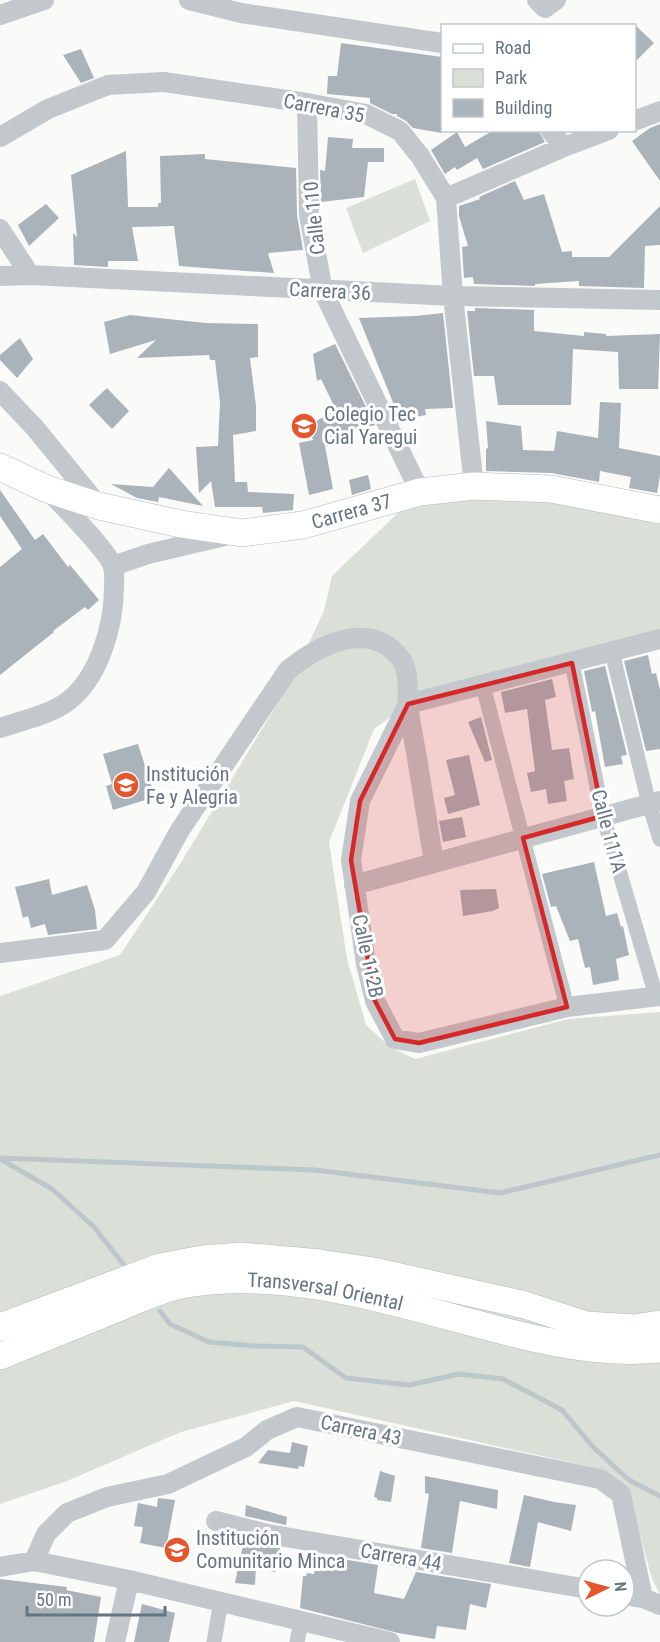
<svg xmlns="http://www.w3.org/2000/svg" width="660" height="1642" font-family="'Roboto Condensed',sans-serif">
  <rect width="100%" height="100%" fill="#fafaf8"/>
  <path fill="#dadfd7" d="M415,179L430,221L363,253L346,208Z
    M474,486L660,516V635L408,704L374,729L329,842L347,959L366,1025L390,1047L415,1059L568,1019L660,1012V1595L652,1579L628,1492L600,1469L294,1401L181,1432L67,1481L0,1504V996L120,955L180,864L290,683L324,611L332,576L420,492Z"/>
  <g fill="none" stroke-linecap="round" stroke-linejoin="round">
    <path stroke="#bbc7cb" stroke-width="5" d="M0,1158L315,1170L500,1193L660,1155
      M0,1159L52,1189L94,1227L124,1265
      M160,1311L170,1324L209,1342L255,1346L303,1347L346,1378L409,1385L459,1374L503,1379L562,1410L593,1447L629,1480L660,1496"/>
  </g>
  <path fill="#aab3b9" d="M634,24L654,43L634,63Z
    M341,43L442,57V133L413,128L406,121L397,116V114H392L370,103V98L327,94L328,76H337Z
    M81,49L94,78L81,83L63,55Z
    M660,124V181L632,141L650,128Z
    M494,130H538L545,142L483,169L477,158L457,170L455,167L445,174L431,150L457,132L465,147Z
    M328,137L353,139L352,148H384V162H368L364,197L321,202L320,170L325,171Z
    M126,151L128,207H158V203H161L160,156L205,154V159L296,168L297,215L303,250L268,253L274,273L179,266L174,226L132,227L138,261H108V267L74,265L73,233L77,237L71,175Z
    M515,181L524,200L544,194L562,252L572,251V257H609L660,206V245L645,246L644,288L579,286V281L535,284V286L474,284L473,277L464,278L462,247L468,246L459,216V206L480,199L479,197Z
    M46,204L59,218L29,246L18,225Z
    M475,308L534,310V331L584,336V332L606,334V336L660,334L658,389H619L618,352L573,349L571,405H498L494,376H474L467,311H475Z
    M443,313L453,408L425,409L426,415L400,420L359,318L415,316Z
    M130,315L206,323L258,324V357L250,358L256,406V431L233,435L235,482H247L248,492L294,494L293,510L263,513L262,507H215L211,481L199,493L196,447L218,446L220,402L215,360H210L209,355L137,358L156,340L110,354L104,322Z
    M20,338L33,359L17,378L0,360V355Z
    M335,344L375,425L340,435L342,440L325,446L333,489L309,495L299,443L313,440L309,425L336,410L321,379L317,381L313,354Z
    M107,388L129,411L112,429L89,405Z
    M600,402L621,403L619,448L660,456V476L657,493L629,488L631,477L600,471L599,482L552,473L486,471V449L488,448L486,421L521,426L523,450L554,451L557,431L598,438Z
    M169,468L203,506L159,497L158,502L137,498L111,484L153,487Z
    M368,475L371,489L352,495L349,480Z
    M0,490L35,540L43,534L68,567L70,565L99,600L88,610L85,607L53,631L54,632L0,675V567L22,549L0,516Z
    M648,655L652,674L656,673L660,690V749L646,751L624,661Z
    M605,666L627,755L621,756L623,764L605,767L595,711L592,712L584,671Z
    M552,679L556,697L545,700L552,750L569,748L574,779L564,781L567,801L548,804L546,789L531,792L527,773L535,771L527,709L505,713L501,692Z
    M481,717L492,760L485,762L468,722Z
    M138,744L155,797L113,810L106,786L112,784L103,754Z
    M469,755L480,805L448,814L444,798L455,795L446,760Z
    M462,817L466,837L443,842L439,821Z
    M594,862L606,916L617,913L621,927L623,926L629,955L616,959L619,980L593,985L590,967L585,968L578,939L570,941L556,906L551,907L542,874Z
    M49,879L52,895L87,885L95,910L97,929L48,935L45,924L31,928L28,916L23,918L15,887Z
    M496,889L499,908L493,911L463,916L460,890Z
    M292,1442L308,1446L304,1467L299,1466L298,1469L258,1463L268,1450L290,1453Z
    M380,1471L395,1476L391,1502L377,1500V1498L374,1497Z
    M425,1476L498,1490L497,1509L460,1501L452,1553L421,1548L429,1494L425,1493Z
    M524,1495L554,1502L576,1505L571,1531L538,1522L530,1567L509,1563Z
    M158,1498L175,1500L166,1548L140,1543L143,1527L134,1526L138,1503L157,1507Z
    M246,1505L287,1517L286,1525L245,1516Z
    M244,1540L280,1548L275,1572L256,1567L255,1585L235,1583Z
    M331,1557L378,1565L374,1593L404,1599L416,1572L491,1584L486,1608L470,1604L466,1630L437,1626L435,1639L398,1633L300,1608L303,1576H306L307,1573L314,1574L316,1561L330,1563Z
    M0,1579L67,1587L66,1590L101,1597L94,1642H0Z
    M142,1604L175,1613L169,1642H134Z"/>
  <g fill="none" stroke-linecap="round" stroke-linejoin="round">
    <defs>
      <g id="secondary">
        <path id="s1" d="M0,467L47,489L99,506L181,524L242,533L303,525L420,492L474,486L551,489L660,510"/>
        <path d="M0,1327L160,1267L203,1259L241,1256L320,1263L373,1271L525,1305L586,1325L634,1328L660,1324"/>
        <path id="s2" d="M0,1356C39,1340 79,1324 118,1308C140,1299 163,1288 186,1284C286,1268 386,1300 481,1325C540,1341 599,1355 660,1349"/>
      </g>
    </defs>
    <use href="#secondary" stroke="#b3babf" stroke-width="28"/>
    <path stroke="#c3c8cc" stroke-width="15" d="M612,652L649,804L660,839
      M572,663L603,816L656,996
      M483,686L567,1007
      M214,1642L221,1601
      M297,1642L301,1621"/>
    <path stroke="#c3c8cc" stroke-width="20" d="M189,0L241,13L442,43
      M537,0L545,8L556,0
      M0,15L44,0
      M307,103L309,215L323,291L420,492
      M634,121L660,111
      M550,130L564,147
      M0,137L48,109L108,85L164,82L307,103L366,114L400,131L420,156L446,198L453,296L474,486
      M446,198L564,147L609,130
      M0,229L30,275
      M0,276L30,275L453,296L660,300
      M0,391L35,428L99,506
      M113,566L148,554L229,535
      M408,704L360,801L351,860L366,964L375,1001L395,1039L419,1043L567,1007L660,996
      M408,704L660,639
      M0,728C21,721 45,716 64,704C99,681 114,625 114,586C114,580 115,573 113,567C110,553 61,504 49,491
      M354,885L660,801
      M0,953L105,940L146,892L180,830L288,670C319,645 370,618 401,659C410,672 407,690 408,704C410,722 414,740 417,758C423,793 428,828 434,863
      M216,1521L268,1534L588,1589
      M34,1561L46,1534L67,1513L107,1497L168,1484L246,1447L267,1430L297,1417L600,1479L621,1494L643,1598
      M0,1567L34,1561L129,1580L390,1642
      M624,1595L643,1598L660,1605
      M115,1642L129,1580"/>
    <use href="#secondary" stroke="#fff" stroke-width="27"/>
  </g>
  <path fill="#d62828" fill-opacity="0.2" stroke="#d62828" stroke-width="4.5" stroke-linejoin="round" d="M572,663L603,816L523,838L567,1007L419,1043L395,1039L375,1001L351,860L360,801L408,704Z"/>
  <defs>
    <symbol id="school-disc" viewBox="-11 -11 22 22"><circle r="9.5" fill="#e4572e" stroke="#fff"/><path d="M0-5L7-2L0 1L-7-2ZM-4 1L0 2.5L4 1V4Q0 6-4 4Z" fill="#fff"/></symbol>
  </defs>
  <g fill-rule="evenodd">
    <use href="#school-disc" x="289" y="411" width="30" height="30"/>
    <use href="#school-disc" x="111" y="770" width="30" height="30"/>
    <use href="#school-disc" x="162" y="1535" width="30" height="30"/>
  </g>
  <g text-anchor="middle" dominant-baseline="central" stroke-width="6" stroke-linejoin="round" paint-order="stroke">
    <g font-size="20" fill="#657683" stroke="#fff">
      <text transform="translate(324 108) rotate(11)">Carrera 35</text>
      <text transform="translate(314 218) rotate(-96)">Calle 110</text>
      <text transform="translate(330 291) rotate(3)">Carrera 36</text>
      <text stroke="none"><textPath href="#s1" startOffset="364">Carrera 37</textPath></text>
      <text transform="translate(609 831) rotate(75)">Calle 111A</text>
      <text transform="translate(368 956) rotate(78)">Calle 112B</text>
      <text stroke="none"><textPath href="#s2" startOffset="340">Transversal Oriental</textPath></text>
      <text transform="translate(361 1430) rotate(12)">Carrera 43</text>
      <text transform="translate(401 1557) rotate(10)">Carrera 44</text>
    </g>
    <g font-size="20" fill="#657683" stroke="#fff" text-anchor="start">
      <text x="324" y="414">Colegio Tec<tspan x="324" dy="23">Cial Yaregui</tspan></text>
      <text x="146" y="774">Institución<tspan x="146" dy="23">Fe y Alegria</tspan></text>
      <text x="196" y="1538">Institución<tspan x="196" dy="23">Comunitario Minca</tspan></text>
    </g>
  </g>
  <rect x="441" y="24" width="195" height="108" fill="#ffffff" stroke="#c1c8cd" stroke-width="1.5"/>
  <rect x="453" y="44" width="30" height="9" fill="#ffffff" stroke="#c1c8cd" stroke-width="1.5"/>
  <text x="495" y="54" font-size="18" fill="#657683">Road</text>
  <rect x="453" y="69" width="30" height="18" fill="#dadfd7" stroke="#c1c8cd" stroke-width="1.5"/>
  <text x="495" y="84" font-size="18" fill="#657683">Park</text>
  <rect x="453" y="99" width="30" height="18" fill="#aab3b9" stroke="#c1c8cd" stroke-width="1.5"/>
  <text x="495" y="114" font-size="18" fill="#657683">Building</text>
  <g transform="translate(606 1588) rotate(85)"><circle r="28" fill="#ffffff" stroke="#c1c8cd" stroke-width="1.5"/>
  <path d="M0-4.5L10 22L0 15L-10 22Z" fill="#e4572e"/>
  <text y="-9" font-size="16" font-weight="bold" text-anchor="middle" fill="#657683">N</text>
  </g>
  <path d="M27 1606v9h138v-9" fill="none" stroke="#657683" stroke-width="3"/>
  <text x="36" y="1606" font-size="18" fill="#657683" stroke="#ffffff" stroke-width="4.5" paint-order="stroke">50 m</text>
</svg>
